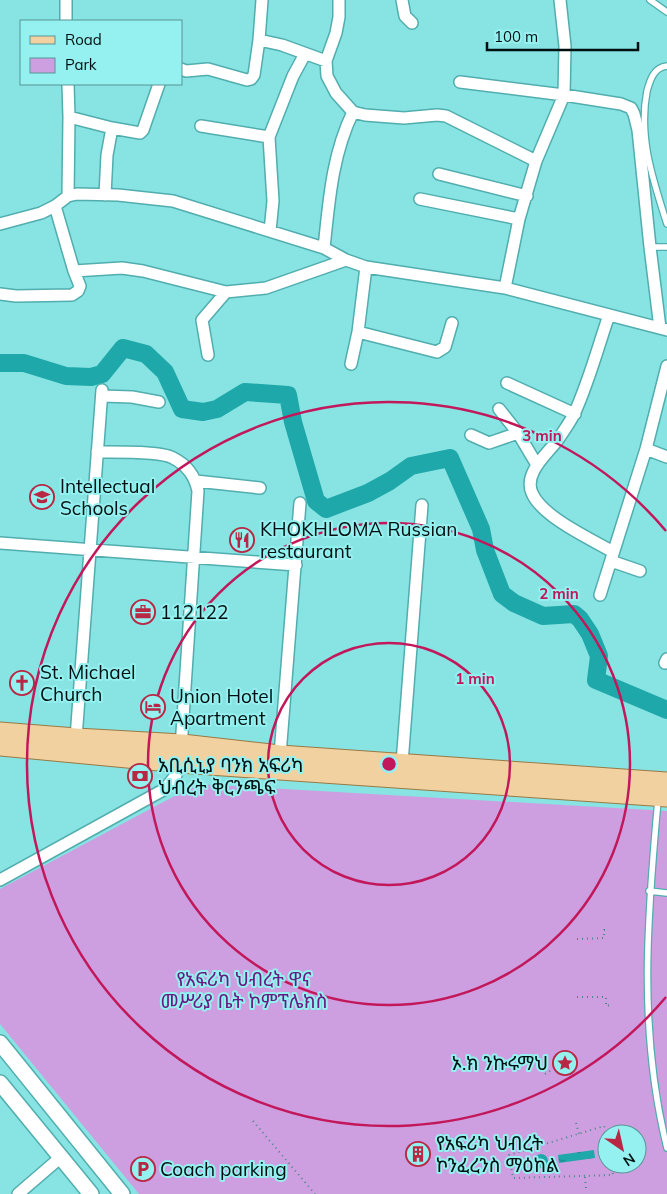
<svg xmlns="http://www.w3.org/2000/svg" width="667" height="1194" font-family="Mulish,'Noto Sans Ethiopic',sans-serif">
  <defs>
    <pattern id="water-ripples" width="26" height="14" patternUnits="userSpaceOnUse" patternTransform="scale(1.25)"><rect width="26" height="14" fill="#1fa8aa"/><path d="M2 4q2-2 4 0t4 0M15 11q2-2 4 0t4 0" fill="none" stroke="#198789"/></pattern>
  </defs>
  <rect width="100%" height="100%" fill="#88e3e3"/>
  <path fill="#ce9fe0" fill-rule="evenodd" d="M197,784L667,811V1194H139L0,1024V889ZM607,1134H637V1164H607Z"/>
  <path fill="url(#water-ripples)" d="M594,1150L595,1158L559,1163L558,1155Z
    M534 1161a7 7 0 1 1 14 0a7 7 0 1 1-14 0Z"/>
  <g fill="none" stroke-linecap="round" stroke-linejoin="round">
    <path stroke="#1fa8aa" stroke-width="18" d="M0,363H24L66,376L91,377L102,374L123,348L146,354L165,372L182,409L203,412L217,409L245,392L288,395L293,422L316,501L326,509L368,493L390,481L411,466L450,458L481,529L485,550L502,594L514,603L543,616L574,614L580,619L590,634L599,656L596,680L667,710"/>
    <defs>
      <path id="service" d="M650,0L667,12
        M667,66C654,67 650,80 647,91C638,137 653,180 667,224
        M650,247H667
        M658,800C647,919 638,1031 667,1148
        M649,891L667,893"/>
      <path id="minor" d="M66,0V21
        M262,0L259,40L282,45L326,61
        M339,0V17L336,33L326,61L327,76L336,93L353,112L365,115L404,118L437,115L446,116L536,161
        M402,0L405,16L412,23
        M181,69L186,71L208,69L247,80L251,79L254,75L259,40
        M460,82L564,95L621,104L631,108L634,114L638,130L650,247L660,328
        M68,84L69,117L68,196
        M69,117L112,128L140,133L143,130L159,84
        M201,126L269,137
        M439,174L527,196
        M105,195L107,155L112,128
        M420,199L519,219
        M55,206L74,271L122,268L143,271L226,292L266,288L346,260
        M0,224L41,213L55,206L68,196L77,194L118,195L173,201L324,248L346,260L366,267L505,288L667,330
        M270,231L273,201L269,137L293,76L305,54
        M324,248C329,201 332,155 353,112
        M366,267L358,332L437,352L445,347L452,323
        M505,288L519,219L536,161L564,95L565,46L560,0
        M0,294L16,296L72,295L78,291L80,286L74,271
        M609,315C598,347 589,381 575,412C571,421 565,429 559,438C549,453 523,472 532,493C542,517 591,539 613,552
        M208,355L202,320L226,292
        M351,364L358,332
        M507,383L575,414
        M102,396L132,397L159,402
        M499,409L518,433
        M471,435L489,443L518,433L537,465
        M646,449L667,457
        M196,481L260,488
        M0,543L296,565
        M611,561L640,571
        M600,595L646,449L667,366
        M665,663L667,659
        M76,738L102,390
        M280,755L300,503
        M402,763L422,505
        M0,880L165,789L176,775L180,763L198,491C195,476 187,465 173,458C161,451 113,452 97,452
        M18,1194L61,1157"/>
      <path id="tertiary" d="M0,1043L122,1194
        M0,1083L91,1194"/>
      <path id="primary" d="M0,732L76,738L182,744L280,755L667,782
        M0,746L180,763L667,797"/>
    </defs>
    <use href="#service" stroke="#51adae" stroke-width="8"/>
    <use href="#minor" stroke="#51adae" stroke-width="14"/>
    <use href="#tertiary" stroke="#51adae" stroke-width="18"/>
    <use href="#primary" stroke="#977a45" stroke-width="21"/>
    <path stroke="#4c8686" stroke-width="2" stroke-dasharray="1 4" stroke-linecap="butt" d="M577,939L604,938V930H608
      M577,997H606V1006L610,1005
      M556 1062a8 8 0 1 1 16 0a8 8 0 1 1-16 0Z
      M545,1074L558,1066
      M253,1121L315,1194
      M576,1123L579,1134
      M607,1137L604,1126L509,1155L513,1178L613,1175L612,1164
      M637,1149L640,1148
      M585,1177L586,1189"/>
    <use href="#service" stroke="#fff" stroke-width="5.5"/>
    <use href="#minor" stroke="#fff" stroke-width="11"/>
    <use href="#tertiary" stroke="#fff" stroke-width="15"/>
    <use href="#primary" stroke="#f2d1a1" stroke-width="19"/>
  </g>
  <g fill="none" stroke="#c2185b" stroke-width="2.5">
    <circle cx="389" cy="764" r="121"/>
    <circle cx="389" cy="764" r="241"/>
    <path d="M666 997A362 362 0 1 1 666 531"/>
  </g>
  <defs>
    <symbol id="school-ring" viewBox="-11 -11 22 22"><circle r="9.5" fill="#95f0f0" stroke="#b82743" stroke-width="1.5"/><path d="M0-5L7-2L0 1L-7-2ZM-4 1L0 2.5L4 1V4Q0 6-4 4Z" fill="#b82743"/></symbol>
    <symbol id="restaurant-ring" viewBox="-11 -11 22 22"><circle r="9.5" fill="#95f0f0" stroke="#b82743" stroke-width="1.5"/><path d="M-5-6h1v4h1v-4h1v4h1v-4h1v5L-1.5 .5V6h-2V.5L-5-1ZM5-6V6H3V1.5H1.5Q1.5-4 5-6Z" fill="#b82743"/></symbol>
    <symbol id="office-ring" viewBox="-11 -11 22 22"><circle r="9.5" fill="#95f0f0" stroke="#b82743" stroke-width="1.5"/><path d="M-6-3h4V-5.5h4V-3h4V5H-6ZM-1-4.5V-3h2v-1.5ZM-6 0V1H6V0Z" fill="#b82743"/></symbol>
    <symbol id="church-ring" viewBox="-11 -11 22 22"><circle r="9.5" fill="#95f0f0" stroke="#b82743" stroke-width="1.5"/><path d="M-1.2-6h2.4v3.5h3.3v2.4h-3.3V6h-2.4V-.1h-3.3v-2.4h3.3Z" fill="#b82743"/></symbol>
    <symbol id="hotel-ring" viewBox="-11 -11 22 22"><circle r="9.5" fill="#95f0f0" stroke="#b82743" stroke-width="1.5"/><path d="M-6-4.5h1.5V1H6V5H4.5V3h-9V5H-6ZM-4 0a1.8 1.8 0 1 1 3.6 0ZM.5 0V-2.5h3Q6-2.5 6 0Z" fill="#b82743"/></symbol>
    <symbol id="bank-ring" viewBox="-11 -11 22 22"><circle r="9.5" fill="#95f0f0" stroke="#b82743" stroke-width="1.5"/><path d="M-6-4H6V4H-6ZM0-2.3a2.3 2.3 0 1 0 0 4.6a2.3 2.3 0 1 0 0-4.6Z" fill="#b82743"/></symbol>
    <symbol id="sight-ring" viewBox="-11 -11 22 22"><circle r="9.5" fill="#95f0f0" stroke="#b82743" stroke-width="1.5"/><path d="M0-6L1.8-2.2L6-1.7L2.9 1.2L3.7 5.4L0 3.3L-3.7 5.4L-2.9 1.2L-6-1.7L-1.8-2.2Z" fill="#b82743"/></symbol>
    <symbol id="building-ring" viewBox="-11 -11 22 22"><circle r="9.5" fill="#95f0f0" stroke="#b82743" stroke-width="1.5"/><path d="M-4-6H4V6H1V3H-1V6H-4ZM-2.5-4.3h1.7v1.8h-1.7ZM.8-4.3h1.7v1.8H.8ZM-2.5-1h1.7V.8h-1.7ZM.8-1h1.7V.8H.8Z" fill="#b82743"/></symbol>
    <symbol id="parking-ring" viewBox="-11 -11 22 22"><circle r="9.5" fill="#95f0f0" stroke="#b82743" stroke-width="1.5"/><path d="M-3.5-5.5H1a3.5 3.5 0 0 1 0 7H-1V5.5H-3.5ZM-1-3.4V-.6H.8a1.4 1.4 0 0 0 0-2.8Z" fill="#b82743"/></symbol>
  </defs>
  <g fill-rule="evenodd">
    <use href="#school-ring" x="28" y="483" width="28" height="28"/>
    <use href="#restaurant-ring" x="228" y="526" width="28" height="28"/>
    <use href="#office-ring" x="129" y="598" width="28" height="28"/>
    <use href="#church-ring" x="8" y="669" width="28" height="28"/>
    <use href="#hotel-ring" x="139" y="693" width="28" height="28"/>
    <use href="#bank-ring" x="126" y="762" width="28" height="28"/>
    <use href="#sight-ring" x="551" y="1049" width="28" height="28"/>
    <use href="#building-ring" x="404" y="1140" width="28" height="28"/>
    <use href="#parking-ring" x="129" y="1155" width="28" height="28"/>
  </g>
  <g text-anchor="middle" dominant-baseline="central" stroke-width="4" stroke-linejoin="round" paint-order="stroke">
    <g font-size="19" fill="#001010" stroke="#95f0f0" text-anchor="start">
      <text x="60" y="486">Intellectual<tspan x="60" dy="22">Schools</tspan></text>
      <text x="260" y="529">KHOKHLOMA Russian<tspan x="260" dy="22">restaurant</tspan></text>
      <text x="160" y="612">112122</text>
      <text x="40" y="672">St. Michael<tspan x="40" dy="22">Church</tspan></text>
      <text x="170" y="696">Union Hotel<tspan x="170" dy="22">Apartment</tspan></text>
      <text x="158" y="765">አቢሲኒያ ባንክ አፍሪካ<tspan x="158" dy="22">ህብረት ቅርንጫፍ</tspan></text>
      <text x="548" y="1063" text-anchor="end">ኦ.ክ ንኩሩማህ</text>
      <text x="436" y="1143">የአፍሪካ ህብረት<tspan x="436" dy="22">ኮንፈረንስ ማዕከል</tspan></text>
      <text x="160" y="1169">Coach parking</text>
    </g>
    <g font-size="19" fill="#681c81" stroke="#95f0f0">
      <text x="244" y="979">የአፍሪካ ህብረት ዋና<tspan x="244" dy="22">መሥሪያ ቤት ኮምፕሌክስ</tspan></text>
    </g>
  </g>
  <circle cx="389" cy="764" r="8" fill="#c2185b" stroke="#95f0f0" stroke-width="2.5"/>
  <g font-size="15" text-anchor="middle" font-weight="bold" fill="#c2185b" stroke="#95f0f0" stroke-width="4" stroke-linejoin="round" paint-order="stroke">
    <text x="542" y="441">3 min</text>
    <text x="559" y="599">2 min</text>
    <text x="475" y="684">1 min</text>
  </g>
  <rect x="20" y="20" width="162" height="65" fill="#95f0f0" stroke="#599696"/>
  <rect x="30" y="36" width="25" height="8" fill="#f2d1a1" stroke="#599696"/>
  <text x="65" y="45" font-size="15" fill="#001010">Road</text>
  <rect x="30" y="58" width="25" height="15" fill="#ce9fe0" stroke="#599696"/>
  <text x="65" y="70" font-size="15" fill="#001010">Park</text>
  <g transform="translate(622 1149) rotate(146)"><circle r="24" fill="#95f0f0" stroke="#599696"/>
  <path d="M0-4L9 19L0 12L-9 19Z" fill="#b82743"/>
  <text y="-8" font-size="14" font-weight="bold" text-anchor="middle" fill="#001010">N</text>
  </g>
  <path d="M487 42v8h151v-8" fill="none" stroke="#001010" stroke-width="2.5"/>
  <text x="494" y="42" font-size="15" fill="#001010" stroke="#95f0f0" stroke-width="4" paint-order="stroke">100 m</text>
</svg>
